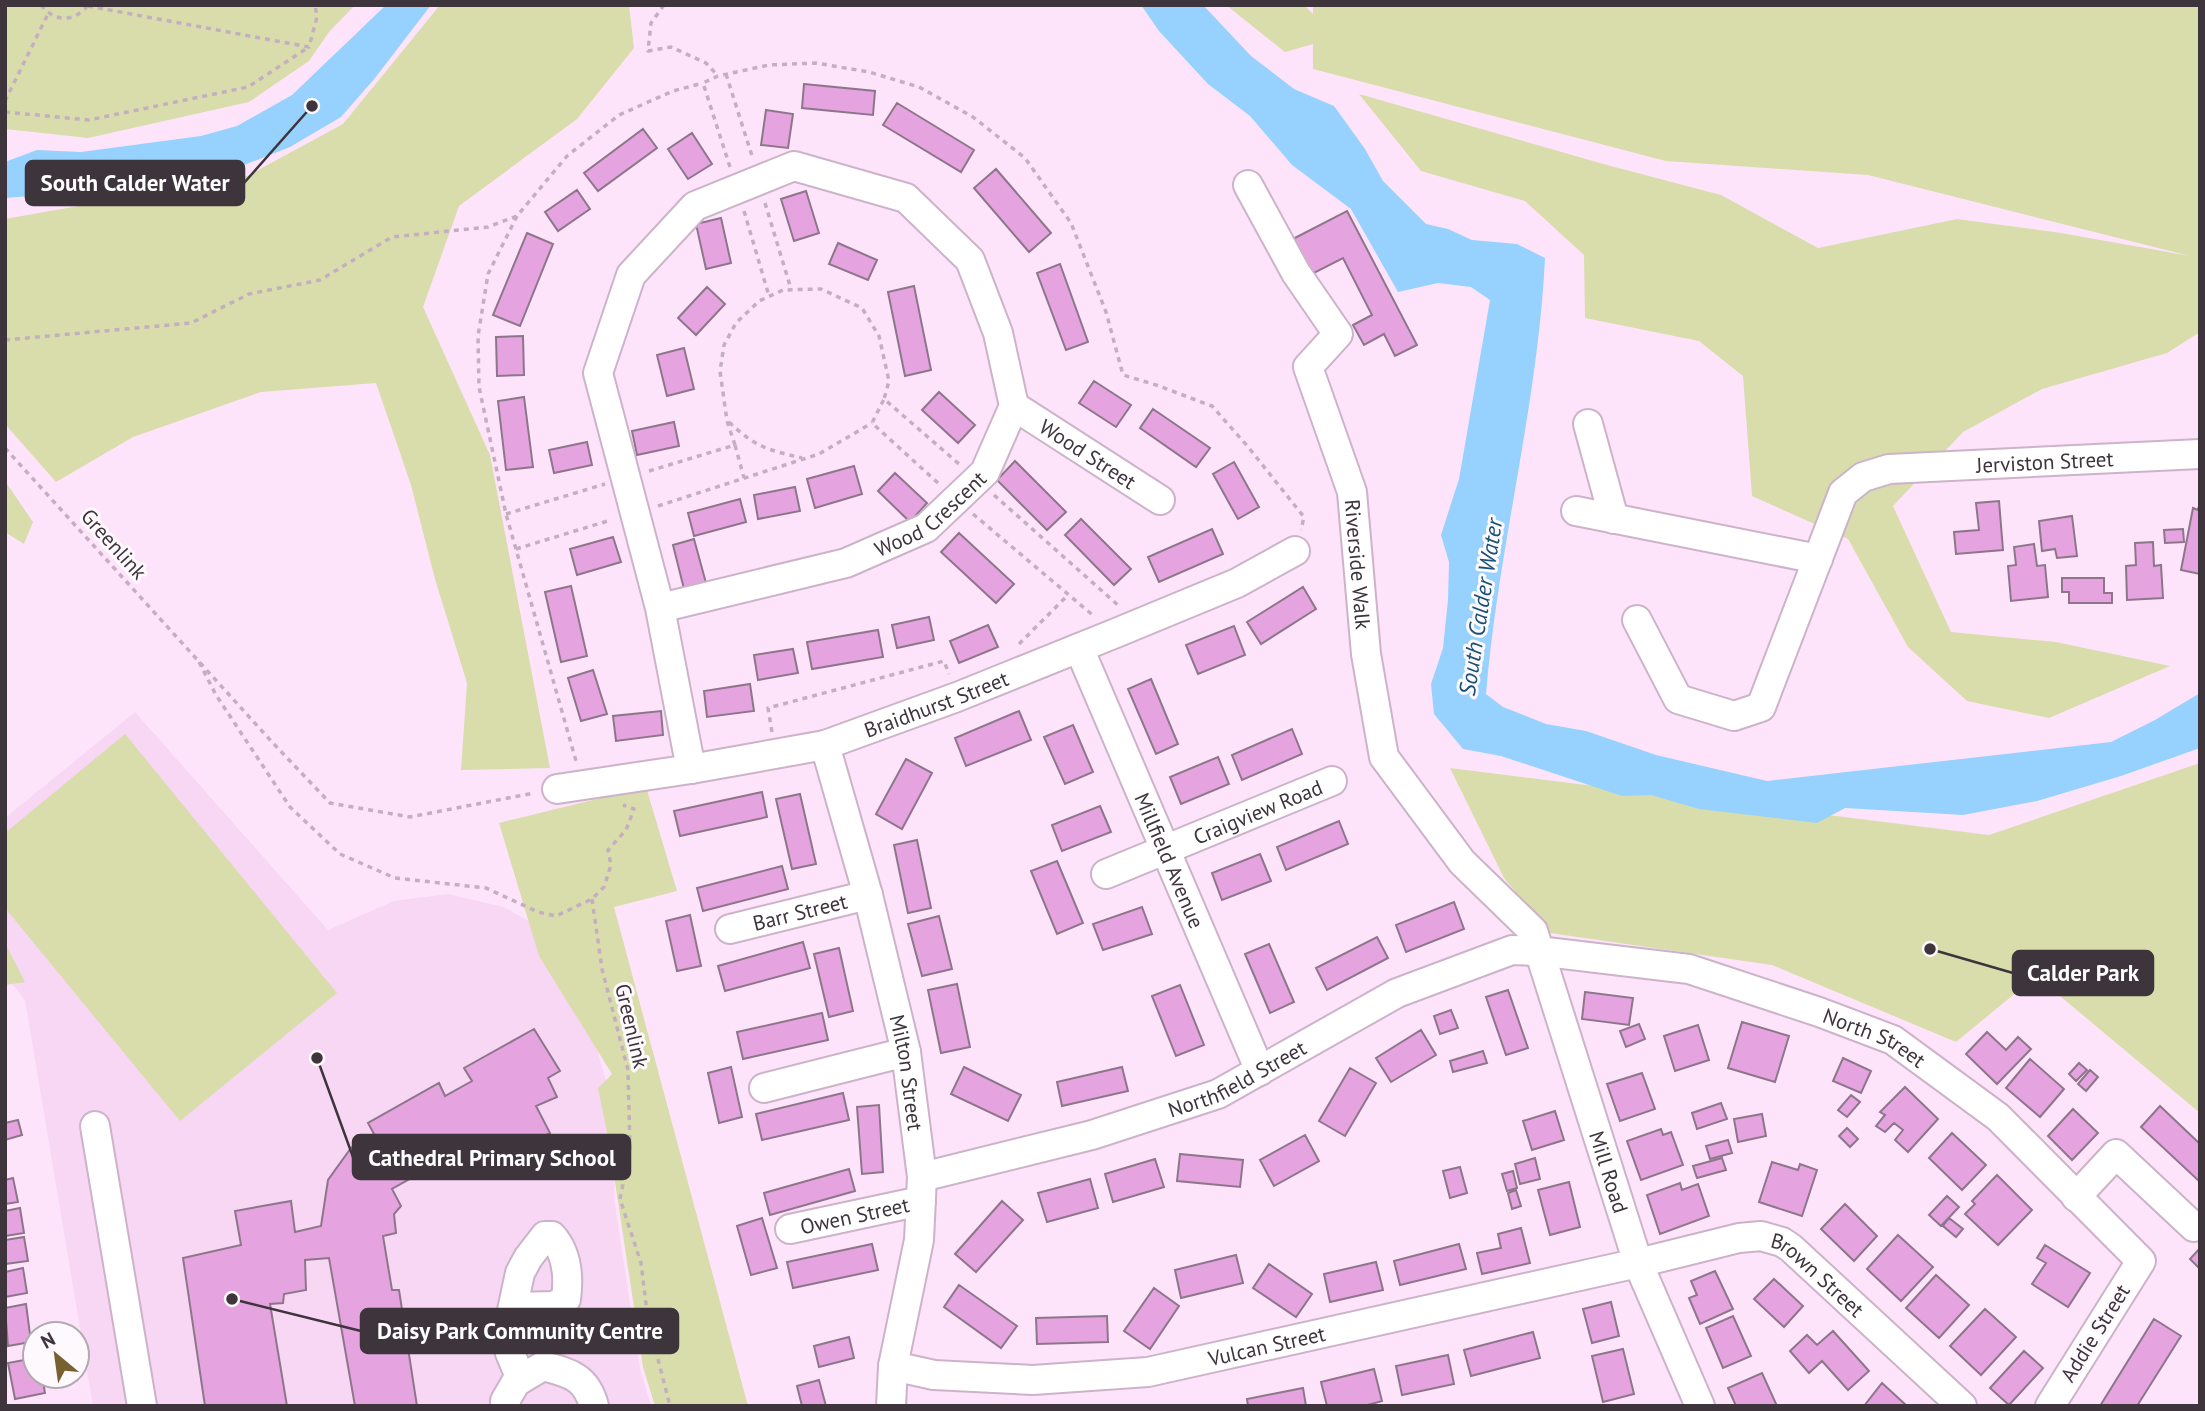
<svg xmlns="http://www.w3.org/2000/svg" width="2205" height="1411" font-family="'PT Sans',sans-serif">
  <rect width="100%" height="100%" fill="#fee4fb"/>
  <path fill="#f7d7f4" d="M135,712L328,930L394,901L448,894L504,907L567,944L616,1116L614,1198L640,1369L651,1406H93L25,1000L5,975V818Z"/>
  <path fill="#d8ddab" d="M5,5H355L329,32L309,61L249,102L88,138L5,129Z
    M440,5H629L634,48L577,119L459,206L423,307L490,455L550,768L461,770L467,683L435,579L411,485L376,383L261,392L133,437L56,482L5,424V219L247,176L343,124Z
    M1226,5H1304L1313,14V5H2200V332L2167,353L2042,389L1963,432L1893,506L1951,632L2056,642L2170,666L2049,718L1967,701L1908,647L1848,539L1752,496L1743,376L1699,341L1585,318L1584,255L1525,201L1421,171L1359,94L1607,165L1721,195L1818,248L1957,219L2061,233L2190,256L1868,175L1666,161L1313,69V44L1285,52Z
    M5,481L33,522L24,544L5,532Z
    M125,734L337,993L180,1121L5,908V833Z
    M2200,763V1113L2036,976L1956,1042L1772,965L1550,933L1504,878L1450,768L1989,835Z
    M646,787L677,891L614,907L748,1406H655L643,1367L609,1142L598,1088L612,1074L539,956L499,823Z
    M5,943L25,982L5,985Z"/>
  <path fill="#96d2fd" d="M386,5H431L375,78L341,117L290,147L234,169L155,183L112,190L5,198V162L37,150L81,152L201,136L237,126L292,95Z
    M1141,5H1203L1251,56L1294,89L1334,106L1365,149L1383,181L1426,224L1448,229L1472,240L1517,244L1545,258C1538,405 1498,548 1486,694L1503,707L1546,724L1586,731L1656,755L1767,781L2111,742L2155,720L2200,693V748L2121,776L2037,801L1963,815L1845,808L1817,823L1699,809L1651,795L1622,796L1501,756L1463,749L1434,714L1431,684L1443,648L1448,600L1449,562L1441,535L1459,479L1490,300L1471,287L1438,283L1398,292L1351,209L1292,165L1250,116L1208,84L1159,31Z"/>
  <path fill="#e5a4df" stroke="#8d768a" stroke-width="2" d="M804,84L875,91L873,115L802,108Z
    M897,103L974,150L961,172L883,125Z
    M766,110L793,114L788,148L761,145Z
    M643,129L657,148L598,191L584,173Z
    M692,133L712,164L688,179L668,149Z
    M996,169L1051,233L1029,252L974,188Z
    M577,190L590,209L558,231L545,212Z
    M806,191L819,233L794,241L781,199Z
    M1347,211L1417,345L1395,356L1384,334L1364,345L1353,325L1372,315L1343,258L1308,276L1289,241Z
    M721,218L731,263L706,269L696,224Z
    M527,233L553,244L520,326L493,315Z
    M838,243L877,260L868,280L829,264Z
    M1060,264L1088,342L1066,350L1037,273Z
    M914,286L931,370L905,376L888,292Z
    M707,287L725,304L696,335L678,318Z
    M523,336L524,375L497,376L496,337Z
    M684,348L694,389L667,396L657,355Z
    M1094,381L1131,405L1116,427L1079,403Z
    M939,392L975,425L958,443L922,410Z
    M524,397L533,467L506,470L498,401Z
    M1153,409L1210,448L1196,467L1140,428Z
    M674,422L679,446L637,455L632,431Z
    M587,442L592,465L554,473L549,450Z
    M1015,461L1066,512L1047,530L997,480Z
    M1234,462L1259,507L1238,519L1213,474Z
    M854,466L862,494L815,508L807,479Z
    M895,473L927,503L910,522L878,491Z
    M795,487L800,511L758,519L754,495Z
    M740,499L746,522L694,536L688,513Z
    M1999,501L2003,550L1956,554L1954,532L1979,530L1976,503Z
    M2200,502V574L2181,570L2193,508L2198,510Z
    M2072,516L2077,556L2057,558L2055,549L2042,551L2039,521Z
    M1081,519L1131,569L1114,585L1065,535Z
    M1212,529L1223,554L1159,582L1148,557Z
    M2183,529L2184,542L2165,543L2164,530Z
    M959,533L1014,584L996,603L941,552Z
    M613,537L621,562L577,575L570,549Z
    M694,539L706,583L684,589L673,545Z
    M2153,542L2154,566L2161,565L2163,598L2127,600L2126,566L2136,565L2135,543Z
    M2034,544L2037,566L2045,565L2048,597L2011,601L2008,566L2016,565L2014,547Z
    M2062,578H2104V593H2112V603H2069V592H2062Z
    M571,586L587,656L561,662L545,592Z
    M1303,587L1316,609L1261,644L1247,622Z
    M929,617L934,640L897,648L892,625Z
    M988,625L998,647L959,663L950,641Z
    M1234,626L1245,655L1198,674L1186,645Z
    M878,630L883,657L812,669L807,642Z
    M793,649L798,673L758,680L754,655Z
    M593,670L607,714L581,721L568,678Z
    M1151,679L1178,744L1156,754L1128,689Z
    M750,684L754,711L707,717L704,691Z
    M661,711L663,735L616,741L613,716Z
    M1019,711L1031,740L966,766L955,738Z
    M1073,725L1093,772L1065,784L1044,737Z
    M1292,729L1302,754L1242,780L1232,755Z
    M1218,757L1229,784L1181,804L1170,777Z
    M906,759L932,773L902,829L876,814Z
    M762,792L767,817L680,836L674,811Z
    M800,794L816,864L792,869L776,799Z
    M1100,806L1111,832L1062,851L1052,825Z
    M1339,821L1348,844L1286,870L1277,847Z
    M917,840L931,908L908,913L894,845Z
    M1260,854L1271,881L1222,900L1212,873Z
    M1057,861L1083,923L1057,934L1031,871Z
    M782,866L788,889L703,911L697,888Z
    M1454,902L1464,929L1406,952L1396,925Z
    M1142,907L1152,934L1103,950L1093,924Z
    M690,915L701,966L677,971L666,921Z
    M939,916L952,969L922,976L908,924Z
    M1377,937L1388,958L1327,990L1316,968Z
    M803,942L810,968L725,991L718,966Z
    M1269,944L1294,1002L1270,1013L1245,954Z
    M839,948L853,1011L829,1017L814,954Z
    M957,984L970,1047L941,1053L928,990Z
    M1180,985L1204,1045L1176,1056L1152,996Z
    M1508,990L1528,1048L1506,1055L1486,997Z
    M1585,992L1633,998L1629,1025L1582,1019Z
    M1451,1010L1458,1028L1440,1034L1434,1016Z
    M822,1013L828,1040L743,1059L737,1032Z
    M1742,1022L1789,1036L1775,1082L1728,1068Z
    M1639,1024L1645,1039L1626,1047L1620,1031Z
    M1698,1025L1709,1060L1675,1071L1664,1036Z
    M534,1029L560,1071L548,1078L557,1097L536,1106L550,1133L470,1177L456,1153L392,1189L401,1206L394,1214L396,1233L383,1236L392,1290H399L417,1406H355L329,1258L305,1260L306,1290L284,1294L283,1303L270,1304L287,1406H205L183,1258L241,1245L235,1211L291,1201L295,1232L321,1226L328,1180L351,1148L374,1134L368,1123L439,1083L445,1096L472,1081L464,1068Z
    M1421,1030L1436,1055L1391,1082L1376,1058Z
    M1987,1032L2006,1050L2018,1037L2031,1049L1997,1084L1966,1054Z
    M1483,1051L1487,1063L1453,1072L1450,1061Z
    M1843,1058L1871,1071L1861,1093L1833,1081Z
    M2030,1059L2064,1089L2040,1117L2006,1088Z
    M2079,1063L2087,1070L2076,1081L2069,1074Z
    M731,1067L742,1117L719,1123L708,1073Z
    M964,1067L1021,1095L1008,1121L951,1094Z
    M1122,1067L1128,1091L1062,1106L1057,1082Z
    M1350,1068L1376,1083L1345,1136L1319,1121Z
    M2090,1070L2098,1077L2086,1091L2078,1084Z
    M1642,1073L1655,1109L1620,1121L1607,1084Z
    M1905,1087L1938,1119L1908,1152L1895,1140L1903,1130L1894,1123L1885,1132L1876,1126L1885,1115L1880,1112Z
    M843,1093L849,1120L762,1140L756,1114Z
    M1851,1095L1860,1102L1847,1117L1838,1110Z
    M1721,1103L1727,1119L1697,1129L1692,1113Z
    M879,1105L883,1172L862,1174L857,1107Z
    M2160,1106L2200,1144V1182L2141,1127Z
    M2073,1109L2098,1133L2072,1160L2048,1136Z
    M1555,1111L1564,1140L1532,1150L1523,1121Z
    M1762,1114L1766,1136L1738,1142L1734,1119Z
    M18,1120L22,1135L5,1140V1123Z
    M1847,1128L1858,1139L1850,1147L1839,1136Z
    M1661,1129L1663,1135L1671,1132L1683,1165L1641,1180L1627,1141Z
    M1952,1133L1986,1165L1962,1190L1929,1158Z
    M1305,1135L1319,1161L1274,1186L1260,1160Z
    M1728,1140L1732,1153L1710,1159L1706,1146Z
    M1180,1154L1243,1160L1240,1187L1177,1181Z
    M1535,1158L1540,1179L1520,1184L1515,1164Z
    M1722,1158L1726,1170L1697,1178L1693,1166Z
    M1155,1159L1164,1187L1113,1202L1105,1174Z
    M1772,1162L1798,1170L1800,1164L1817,1170L1802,1216L1759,1202Z
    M1460,1167L1467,1193L1450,1198L1443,1171Z
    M849,1169L855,1191L770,1215L764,1193Z
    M1513,1171L1517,1188L1507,1191L1502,1174Z
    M1997,1175L2032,1210L1998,1245L1965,1214L1975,1204L1972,1201Z
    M13,1178L18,1202L5,1204V1180Z
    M1090,1179L1098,1208L1047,1222L1038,1193Z
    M1569,1182L1580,1227L1550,1235L1538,1190Z
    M1680,1183L1682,1190L1698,1184L1709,1216L1660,1234L1647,1195Z
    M1516,1190L1521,1206L1512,1209L1508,1193Z
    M1947,1196L1959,1207L1941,1226L1929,1215Z
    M1002,1201L1023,1220L976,1272L955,1254Z
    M1845,1204L1877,1236L1854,1261L1821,1229Z
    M20,1208L24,1233L5,1236V1211Z
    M762,1218L777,1268L751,1275L737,1226Z
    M1949,1218L1963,1229L1956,1237L1943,1226Z
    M1521,1228L1530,1263L1482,1274L1477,1253L1501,1248L1498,1234Z
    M1898,1235L1933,1267L1901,1301L1867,1269Z
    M24,1237L28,1261L5,1264V1240Z
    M872,1244L878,1270L793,1288L787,1262Z
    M1459,1244L1466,1269L1400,1285L1394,1261Z
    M2045,1245L2090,1273L2068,1307L2032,1284L2046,1263L2037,1258Z
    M2200,1248V1269L2190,1259Z
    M1236,1255L1243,1283L1181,1298L1175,1270Z
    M1376,1262L1383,1290L1330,1302L1324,1274Z
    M1269,1264L1312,1294L1296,1317L1253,1288Z
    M23,1268L27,1293L5,1297V1272Z
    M1715,1271L1733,1309L1700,1324L1689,1298L1697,1295L1691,1281Z
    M1936,1275L1969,1305L1939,1338L1906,1308Z
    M1774,1279L1803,1306L1784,1327L1754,1299Z
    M959,1285L1017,1326L1001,1348L944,1307Z
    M1154,1288L1179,1306L1150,1349L1124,1331Z
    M1611,1302L1619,1336L1592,1343L1583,1309Z
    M26,1304L31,1342L8,1346L5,1308Z
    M1985,1309L2016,1337L1981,1375L1950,1346Z
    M1107,1316L1108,1342L1037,1344L1036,1318Z
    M1733,1316L1751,1356L1723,1368L1706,1328Z
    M2154,1319L2181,1336L2137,1406H2100Z
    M1833,1331L1869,1371L1848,1390L1822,1361L1809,1373L1790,1351L1807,1335L1817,1345Z
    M1533,1332L1540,1358L1471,1376L1464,1350Z
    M849,1337L854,1358L819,1367L814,1346Z
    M1623,1349L1634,1394L1603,1402L1592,1356Z
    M2024,1351L2043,1368L2009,1405L1990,1388Z
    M1448,1355L1454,1384L1402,1395L1396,1366Z
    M35,1358V1376H42L45,1393L15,1399L8,1363Z
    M1374,1369L1382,1401L1364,1406H1327L1321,1382Z
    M1762,1373L1777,1406H1736L1728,1388Z
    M819,1380L826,1406H802L797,1386Z
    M1882,1383L1907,1406H1864Z
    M1303,1388L1306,1406H1248L1247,1399Z"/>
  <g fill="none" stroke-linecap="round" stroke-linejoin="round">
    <defs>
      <g id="minor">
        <path id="s1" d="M1248,185L1296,273L1338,334L1308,367L1352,492L1366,654L1384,757L1462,862L1533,931L1638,1263L1700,1406"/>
        <path id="s2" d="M1014,406L1160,500"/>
        <path d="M1588,424L1614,519"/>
        <path d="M1576,511L1818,559"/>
        <path id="s3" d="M660,608L846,563L926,528L985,472L1014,406L998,333L970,260L906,198L794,166L695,206L631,275L598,373L660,608L691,769"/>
        <path id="s4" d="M1637,620L1678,699L1734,716L1761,707L1843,493L1863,477L1889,469L2200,454"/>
        <path id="s5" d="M1079,648L1260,1071"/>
        <path id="s6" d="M825,745L868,895L906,1052L922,1177L919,1240L893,1366L891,1406"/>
        <path id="s7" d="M557,789L691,769L825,745L957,697L1116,633L1237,583L1295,551"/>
        <path id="s8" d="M1106,874L1332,781"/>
        <path id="s9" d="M730,929L868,895"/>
        <path d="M764,1088L906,1052"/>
        <path d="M95,1126L142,1406"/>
        <path id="s10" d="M922,1177L1092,1135L1218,1094L1397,993L1512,950L1538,951L1689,969L1819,1012L1893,1040L1998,1117L2141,1261L2050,1406"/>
        <path d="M2076,1197L2116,1154L2194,1227"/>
        <path id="s11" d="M790,1229L921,1201"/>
        <path d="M513,1307L554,1306L566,1299C569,1277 567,1253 552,1236H545L528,1258L520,1273L507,1334L510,1353L521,1379"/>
        <path id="s12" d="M893,1366L934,1375L1033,1380L1148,1372L1638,1263L1739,1238L1761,1236L1782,1242L1791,1248L1962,1406"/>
        <path d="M506,1406L505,1401L516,1382L543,1366C569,1373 586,1376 594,1406"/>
      </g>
    </defs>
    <use href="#minor" stroke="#ccb3c9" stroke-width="32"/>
    <path stroke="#c4afc1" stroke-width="3.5" stroke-dasharray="5 5" stroke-linecap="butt" d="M41,5C55,23 75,22 88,5
      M664,5L651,23L648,51L671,47L706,63L718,76
      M88,6L309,47L317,17L315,5
      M726,74L753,159
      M5,101L48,14
      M5,112L89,120L248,87L309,47
      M730,167L703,83L718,76L769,65L816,63L869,72L919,87L973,117L1025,158L1071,223L1106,312L1123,375L1156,385L1212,406L1249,448L1304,517L1301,530
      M765,203L791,289
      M744,211L769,296
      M517,216L488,274L478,336L479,387L506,514L576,761
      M5,340L191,323L249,294L320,280L392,237L488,227L517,216L567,156L619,115L673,91L703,83
      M729,422C755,447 768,450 802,458
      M735,445L727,421L720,371L724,345L736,323L759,301L783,290L821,289L862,308L879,336L889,381L884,399
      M5,448L272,742L330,803L410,817L534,793
      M649,471L735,445L744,478
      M938,483L872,423L884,399L959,464
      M994,495L1119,606
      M658,506L819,454L872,423
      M506,514L605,484
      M973,514L1095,617
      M516,549L611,520
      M1019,644L1068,595
      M199,662L216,695L290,807L340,854L395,878L486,888L538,912L556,916L592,899L604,887L611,865L608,850L626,830L634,809L623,805
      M772,732L768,708L944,661L949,674
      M592,899L602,969L628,1070L630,1149L620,1199L641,1263L648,1320L670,1406"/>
    <use href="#minor" stroke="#fff" stroke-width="28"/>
  </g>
  <g text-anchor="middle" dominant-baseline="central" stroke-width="6" stroke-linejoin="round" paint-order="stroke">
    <g font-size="21" fill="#3e343c" stroke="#fef9fd">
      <text stroke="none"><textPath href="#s2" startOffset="88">Wood Street</textPath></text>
      <text stroke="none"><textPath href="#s4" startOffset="614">Jerviston Street</textPath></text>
      <text stroke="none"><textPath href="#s3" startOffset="290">Wood Crescent</textPath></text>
      <text transform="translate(114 544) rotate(48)">Greenlink</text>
      <text stroke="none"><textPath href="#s1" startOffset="424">Riverside Walk</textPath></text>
      <text stroke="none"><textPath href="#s7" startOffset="390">Braidhurst Street</textPath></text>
      <text stroke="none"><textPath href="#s8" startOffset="164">Craigview Road</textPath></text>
      <text stroke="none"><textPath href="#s5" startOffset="231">Millfield Avenue</textPath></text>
      <text stroke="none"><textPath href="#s9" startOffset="72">Barr Street</textPath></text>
      <text transform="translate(632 1026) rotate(77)">Greenlink</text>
      <text stroke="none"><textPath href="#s10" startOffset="1012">North Street</textPath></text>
      <text stroke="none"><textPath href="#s6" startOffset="338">Milton Street</textPath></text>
      <text stroke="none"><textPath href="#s10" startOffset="331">Northfield Street</textPath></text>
      <text stroke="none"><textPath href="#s1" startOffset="1101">Mill Road</textPath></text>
      <text stroke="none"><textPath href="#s11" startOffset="66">Owen Street</textPath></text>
      <text stroke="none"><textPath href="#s12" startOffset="954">Brown Street</textPath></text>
      <text transform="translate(2095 1333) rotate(-58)">Addie Street</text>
      <text stroke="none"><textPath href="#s12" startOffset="378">Vulcan Street</textPath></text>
    </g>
    <g font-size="23" font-style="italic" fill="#175175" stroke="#fef9fd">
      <text transform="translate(1480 607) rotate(-81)">South Calder Water</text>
    </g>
  </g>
  <path fill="none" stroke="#3e343c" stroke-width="2.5" d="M312 106L244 183M1930 949L2013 973M317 1058L353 1157M232 1299L361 1331"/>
  <g fill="#3e343c" stroke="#fef9fd" stroke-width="2.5">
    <circle cx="312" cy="106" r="7"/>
    <circle cx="1930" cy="949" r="7"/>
    <circle cx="317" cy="1058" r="7"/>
    <circle cx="232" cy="1299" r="7"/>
  </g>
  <g fill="#3e343c" stroke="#3e343c" stroke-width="2.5">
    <rect x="26" y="161" width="218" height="44" rx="7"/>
    <rect x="2013" y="951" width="140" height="44" rx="7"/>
    <rect x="353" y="1135" width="277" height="44" rx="7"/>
    <rect x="361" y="1309" width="317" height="44" rx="7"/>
  </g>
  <g font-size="23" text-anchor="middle" font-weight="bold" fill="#fff">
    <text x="135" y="191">South Calder Water</text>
    <text x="2083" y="981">Calder Park</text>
    <text x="492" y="1166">Cathedral Primary School</text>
    <text x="520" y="1339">Daisy Park Community Centre</text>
  </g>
  <rect width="2205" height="1411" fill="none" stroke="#3e343c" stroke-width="14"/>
  <g transform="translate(56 1355) rotate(331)"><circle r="33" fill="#fef9fd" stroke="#b1aab0" stroke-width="2"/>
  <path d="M0-5L12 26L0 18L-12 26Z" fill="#776131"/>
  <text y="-10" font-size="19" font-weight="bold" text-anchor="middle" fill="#3e343c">N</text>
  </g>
</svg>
